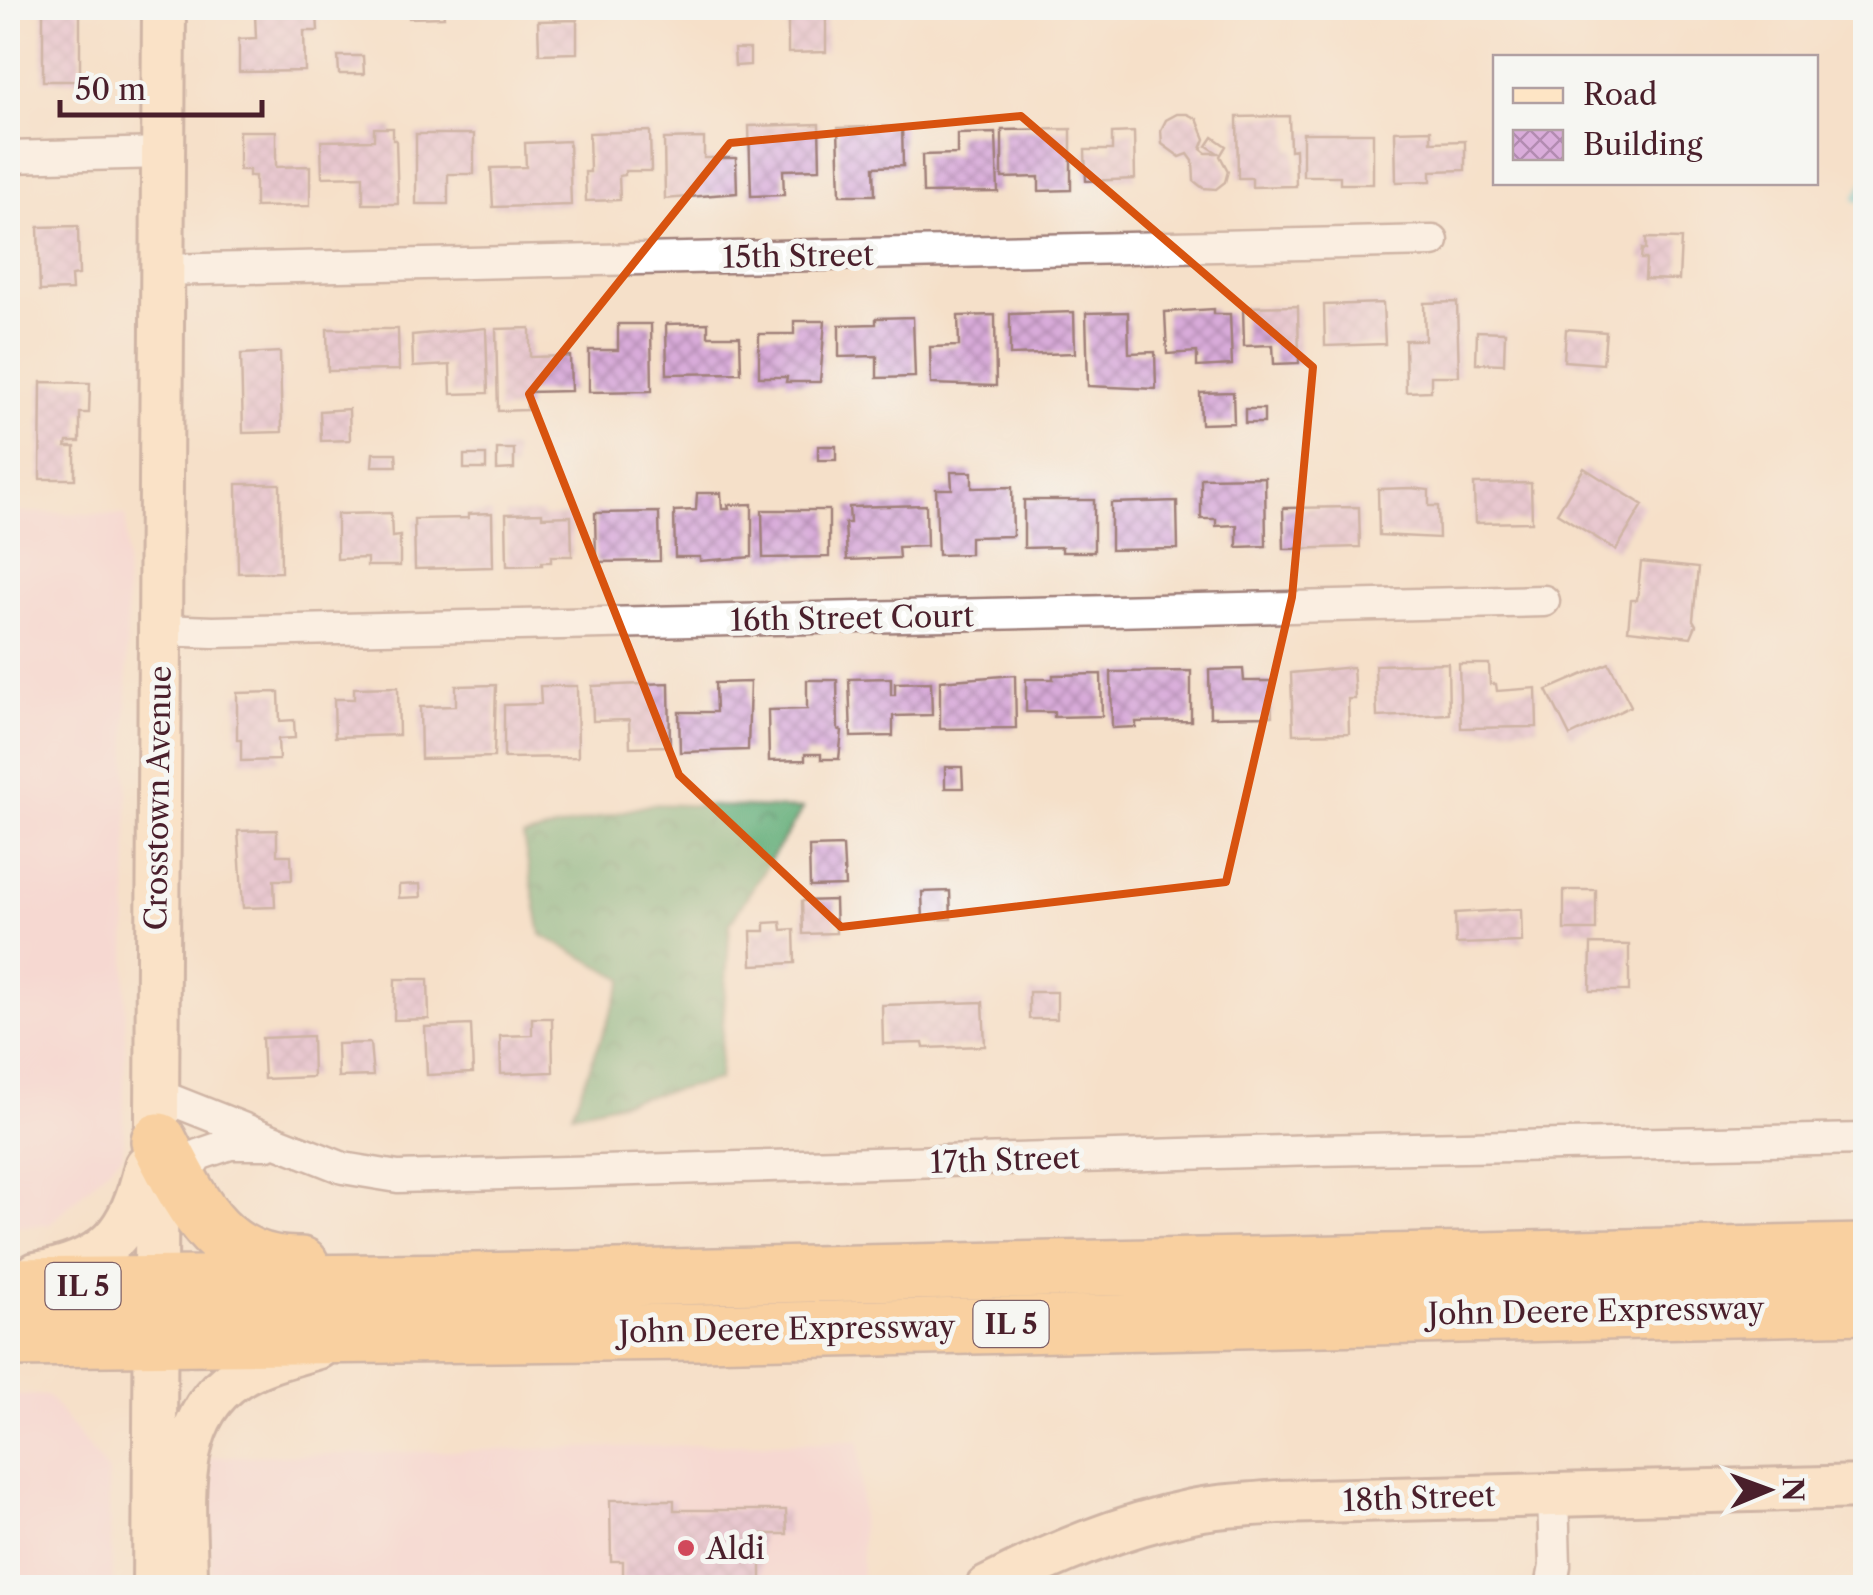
<svg xmlns="http://www.w3.org/2000/svg" width="1873" height="1595" font-family="'Libre Caslon Text',serif">
  <defs>
    <pattern id="forest-crowns" width="20" height="18" patternUnits="userSpaceOnUse" patternTransform="scale(2.5)"><rect width="20" height="18" fill="#61ac76"/><path d="M2 6a3 3 0 1 1 6 0M12 15a3 3 0 1 1 6 0" fill="none" stroke="#528b61"/></pattern>
    <pattern id="building-cross-hatch" width="8" height="8" patternUnits="userSpaceOnUse" patternTransform="scale(2.5)"><rect width="8" height="8" fill="#d9acda"/><path d="M0 0l8 8M0 8l8-8" fill="none" stroke="#b28bb1"/></pattern>
  </defs>
  <rect width="100%" height="100%" fill="#f6f6f2"/>
  <filter id="ink" filterUnits="userSpaceOnUse"><feTurbulence type="fractalNoise" baseFrequency=".01" numOctaves="2"/><feDisplacementMap in="SourceGraphic" scale="20" xChannelSelector="R" yChannelSelector="G"/><feConvolveMatrix kernelMatrix="1 2 1 2 8 2 1 2 1" color-interpolation-filters="sRGB"/></filter>
  <filter id="wash" filterUnits="userSpaceOnUse"><feTurbulence type="fractalNoise" baseFrequency=".0048" numOctaves="4" result="noise"/><feDisplacementMap in="SourceGraphic" scale="40" xChannelSelector="R" yChannelSelector="G"/><feGaussianBlur stdDeviation="2.25" result="paint"/><feColorMatrix in="noise" values="0 0 0 0 0 0 0 0 0 0 0 0 0 0 0 0 0 1.4 0 .05"/><feComposite in="paint" operator="in"/></filter>
  <g filter="url(#wash)">
    <rect width="100%" height="100%" fill="#f5e0c9"/>
    <path fill="#f5cfdc" d="M8,512L126,515L128,852L123,1154L49,1225L8,1226Z
      M8,1394L48,1396L107,1471L113,1587H8Z
      M860,1441L862,1587H211L209,1457Z"/>
    <path fill="url(#forest-crowns)" stroke="#566650" stroke-width="2.5" d="M652,804L803,809L730,923L719,1080L572,1113L624,979L541,935L523,837Z"/>
    <g fill="none" stroke-linecap="round" stroke-linejoin="round">
      <path stroke="#5dc9d5" stroke-width="9" d="M1858,198L1866,184"/>
    </g>
    <g id="blocks">
      <path fill="url(#building-cross-hatch)" d="M43,8H80V81H43Z
        M409,8H443L444,17L409,18Z
        M826,12V52L788,53V13Z
        M317,13L318,31H304L305,71L239,72V39L256,38L255,14Z
        M577,20V53L539,54L538,21Z
        M734,49H750V65L735,66Z
        M338,56H363L364,74H339Z
        M1177,114H1187L1197,119L1205,139L1201,149L1206,153H1218L1207,146L1213,137L1226,146L1220,156L1228,171L1225,182L1216,189L1203,188L1194,181L1193,161L1188,154L1180,157L1162,144L1161,130L1166,120Z
        M1289,116L1290,150L1295,149L1296,186L1252,187V178H1238L1237,117Z
        M819,124L820,169L783,170L784,195L751,196L749,126Z
        M902,126L903,166L874,167L875,195H840L838,128Z
        M374,128H393V140H396L398,204H363V176L322,177L321,141L374,140Z
        M1071,129V190L1039,191V177L1002,178V130Z
        M1431,130V142L1465,141V170L1431,171V181L1396,182L1395,131Z
        M239,131H276V167L310,166V206L255,207V176H249V170H239Z
        M650,131L651,171H625V175L619,176L620,200L586,201L585,172H590L589,133Z
        M1134,132L1135,179L1086,181L1085,150H1112V133Z
        M996,133L998,192L923,193L922,155L957,154V134Z
        M1303,133H1373V184H1340V176H1303Z
        M416,134H474V174H448V204H416Z
        M704,138V158H736L737,193L665,199L664,139Z
        M569,141L571,205L493,207L491,168L526,167L525,143Z
        M78,226L79,275L71,276L72,290L40,291L38,227Z
        M1646,238L1681,239L1679,280L1645,279L1646,259H1641L1642,249L1646,250Z
        M1457,302L1459,376H1431V391L1406,392L1405,340H1425L1424,303Z
        M1383,303L1385,344L1325,346L1324,305Z
        M1298,306L1299,363L1274,364L1273,345L1244,346L1243,307Z
        M1214,309V314H1230L1232,365L1197,367V352L1167,354L1165,312Z
        M1074,312L1075,353L1010,355V314Z
        M1128,312L1129,353L1155,352L1156,389L1088,386L1086,313Z
        M995,315L996,386L931,384L930,347L959,346L958,316Z
        M913,317L915,377L877,378V356L839,357V325L876,324V318Z
        M794,321H825L820,382H786L787,377H759V334H794Z
        M708,323V336H740L741,373L667,374L666,324Z
        M618,324H651L652,391L589,392V350H618Z
        M486,328L488,393L451,394L450,365L413,367L412,335Z
        M530,328V357L570,356L571,391L527,392V410L498,411L496,329Z
        M327,329H398L399,370L328,371Z
        M1566,329L1606,332L1603,364L1564,361Z
        M1477,331L1505,332L1504,364L1476,363Z
        M280,352L282,432L243,433L241,354Z
        M41,382L90,383L89,413H80V442H67L66,447H75V479H40Z
        M1233,392L1234,423L1201,424L1200,393Z
        M349,409L350,440L321,441L320,411Z
        M1245,409H1264V423H1245Z
        M818,446H836V460H818Z
        M497,449H514V469L497,470Z
        M373,453H396L397,466H372Z
        M464,455H486V469H464Z
        M1584,468L1643,505L1616,550L1557,513Z
        M951,472H972V488L1012,487L1013,536L970,537V554L938,555L936,489H952Z
        M1265,477L1266,546L1237,547V525L1216,526V519H1201V478Z
        M1531,483L1532,522L1475,523L1474,484Z
        M237,484H280L281,572L238,573Z
        M1411,488L1429,490V506H1438L1439,538L1379,535L1378,489Z
        M697,493H721L722,509H729L728,505L752,504V557L700,561V557H675L674,511L696,510Z
        M1024,500H1094V552H1062V547L1024,548Z
        M1177,501L1178,549L1111,550V503Z
        M926,505L927,546L898,547L899,558L847,560L845,523H850L849,507Z
        M1359,507L1360,547L1284,549L1283,508Z
        M762,510H829V557L763,558Z
        M659,512L660,561L596,562L595,513Z
        M391,513L392,537L400,536V566H367V558L337,559V514Z
        M492,513L493,567L415,569L414,519L468,518V514Z
        M542,513V517L571,516L572,556H551V562H542V565L507,566L506,514Z
        M1641,562L1698,568L1693,620L1696,625L1691,637L1628,630L1631,600H1637Z
        M1448,663L1449,714L1377,717L1375,665Z
        M1609,663L1631,706L1570,736L1547,690Z
        M1459,664H1489L1490,684H1496L1497,691L1536,688L1537,727L1461,728Z
        M1353,667L1355,699H1348L1349,733L1293,734L1291,673Z
        M1243,669L1244,681H1271L1272,716L1210,717L1209,670Z
        M1191,671V721L1136,722V727L1112,728L1111,672Z
        M1101,674L1102,716L1054,717V712H1026V679H1053V675Z
        M1015,675L1016,728L940,729V681Z
        M891,678V695H895V683L931,682L932,715L893,716V736L851,737L849,679Z
        M807,680H837L838,729L842,731L839,759H821V754H805V760L769,761L768,710L807,709Z
        M750,682L748,750L680,752L679,712H716L715,683Z
        M669,683L670,746L630,747L629,720L593,721L592,686Z
        M496,685L494,757L421,759L420,707L456,706V686Z
        M540,686H577L578,757L504,758V705L541,704Z
        M398,687L399,735L335,737L334,699H354V688Z
        M279,692L280,721L294,720L295,738L278,739L279,760L241,761V740H237V693Z
        M945,767H962L963,788H945Z
        M277,830V855H291L292,880H274L275,907L243,908L238,831Z
        M843,846L845,886L810,887L809,847Z
        M420,884L421,897L399,898V885Z
        M1564,890H1596V930H1564Z
        M950,891L951,919L923,920L922,892Z
        M835,900L836,933L803,934L802,901Z
        M1521,909L1522,942L1456,944L1455,913Z
        M781,922L782,930L794,929L795,963L752,965L751,931H765V923Z
        M1591,944L1629,945V991H1590Z
        M395,979H428L429,1019L394,1020Z
        M1029,992H1057V1019H1029Z
        M983,1002L985,1046L924,1048L923,1043L883,1044L882,1005Z
        M532,1018H552L553,1072L501,1074L500,1036L532,1035Z
        M471,1025L473,1073L427,1075L425,1027Z
        M312,1036L313,1077L264,1079L262,1038Z
        M370,1043L373,1076L338,1077L337,1044Z
        M610,1500H674V1510H786L787,1534H761V1588H623V1561H611Z"/>
    </g>
  </g>
  <g filter="url(#ink)">
    <use href="#blocks" fill-opacity="0" stroke="#a0807a" stroke-width="2.5"/>
    <g fill="none" stroke-linecap="round" stroke-linejoin="round">
      <defs>
        <path id="street" d="M8,157L163,153
          M162,270L1433,241
          M160,630L213,632L1544,601
          M159,1095L343,1168L398,1177L1316,1150L1866,1139
          M176,1189L198,1155L230,1144H268
          M1551,1588L1555,1566L1553,1493"/>
        <path id="secondary" d="M36,1274C106,1262 131,1234 146,1166
          M154,1588L164,8
          M186,1588C187,1517 167,1422 237,1377C262,1361 290,1356 318,1347
          M987,1588C1053,1554 1119,1526 1192,1511C1219,1505 1249,1505 1277,1502L1866,1487"/>
        <path id="highway" d="M159,1141C192,1205 219,1267 301,1265
          M8,1286L473,1281L1866,1252
          M8,1339L700,1332L1866,1306"/>
      </defs>
      <use href="#street" stroke="#a0807a" stroke-width="35"/>
      <use href="#secondary" stroke="#a0807a" stroke-width="48"/>
      <use href="#highway" stroke="#a0807a" stroke-width="60"/>
      <use href="#street" stroke="#fff" stroke-width="30"/>
      <use href="#secondary" stroke="#fee5c5" stroke-width="42"/>
      <use href="#highway" stroke="#fcbd6f" stroke-width="55"/>
    </g>
  </g>
  <path d="M0 0H1873V1595H0ZM1021,116L1313,367L1292,597L1226,882L841,927L679,775L529,394L730,143Z" fill="#f5e0c9" fill-opacity=".55" fill-rule="evenodd"/>
  <path fill="none" stroke="#d8530f" stroke-width="8" stroke-linejoin="round" d="M1021,116L1313,367L1292,597L1226,882L841,927L679,775L529,394L730,143Z"/>
  <circle fill="#d1495b" stroke="#f6f6f2" stroke-width="4" cx="686" cy="1548" r="10"/>
  <g text-anchor="middle" dominant-baseline="central" stroke-width="10" stroke-linejoin="round" paint-order="stroke">
    <g fill="#f6f6f2" stroke="#7e6067" stroke-width="2.5">
      <rect x="45.5" y="1263" width="75" height="46" rx="8"/>
      <rect x="973.5" y="1301" width="75" height="46" rx="8"/>
    </g>
    <g font-size="28" font-weight="bold" fill="#4a1f2b">
      <text x="83" y="1286">IL 5</text>
      <text x="1011" y="1324">IL 5</text>
    </g>
    <g font-size="30" fill="#4a1f2b" stroke="#f6f6f2">
      <text transform="translate(798 256) rotate(-1)">15th Street</text>
      <text transform="translate(852 618) rotate(-1)">16th Street Court</text>
      <text transform="translate(158 798) rotate(-89)">Crosstown Avenue</text>
      <text transform="translate(1005 1160) rotate(-2)">17th Street</text>
      <text transform="translate(1596 1311) rotate(-1)">John Deere Expressway</text>
      <text transform="translate(787 1329) rotate(-1)">John Deere Expressway</text>
      <text transform="translate(1419 1498) rotate(-2)">18th Street</text>
    </g>
    <g font-size="30" fill="#4a1f2b" stroke="#f6f6f2" text-anchor="start">
      <text x="706" y="1548">Aldi</text>
    </g>
  </g>
  <rect width="1873" height="1595" fill="none" stroke="#f6f6f2" stroke-width="40"/>
  <rect x="1493" y="55" width="325" height="130" fill="#f6f6f2" stroke="#b1a0a2" stroke-width="2.5"/>
  <rect x="1513" y="88" width="50" height="15" fill="#fee5c5" stroke="#b1a0a2" stroke-width="2.5"/>
  <text x="1583" y="105" font-size="30" fill="#4a1f2b">Road</text>
  <rect x="1513" y="130" width="50" height="30" fill="url(#building-cross-hatch)" stroke="#b1a0a2" stroke-width="2.5"/>
  <text x="1583" y="155" font-size="30" fill="#4a1f2b">Building</text>
  <g transform="translate(1768 1490) rotate(89)" stroke="#f6f6f2" stroke-width="8" paint-order="stroke">
  <path d="M0-8L18 38L0 25L-18 38Z" fill="#4a1f2b"/>
  <text y="-15" font-size="28" font-weight="bold" text-anchor="middle" fill="#4a1f2b">N</text>
  </g>
  <path d="M60 100v15h202v-15" fill="none" stroke="#4a1f2b" stroke-width="5"/>
  <text x="75" y="100" font-size="30" fill="#4a1f2b" stroke="#f6f6f2" stroke-width="8" paint-order="stroke">50 m</text>
</svg>
